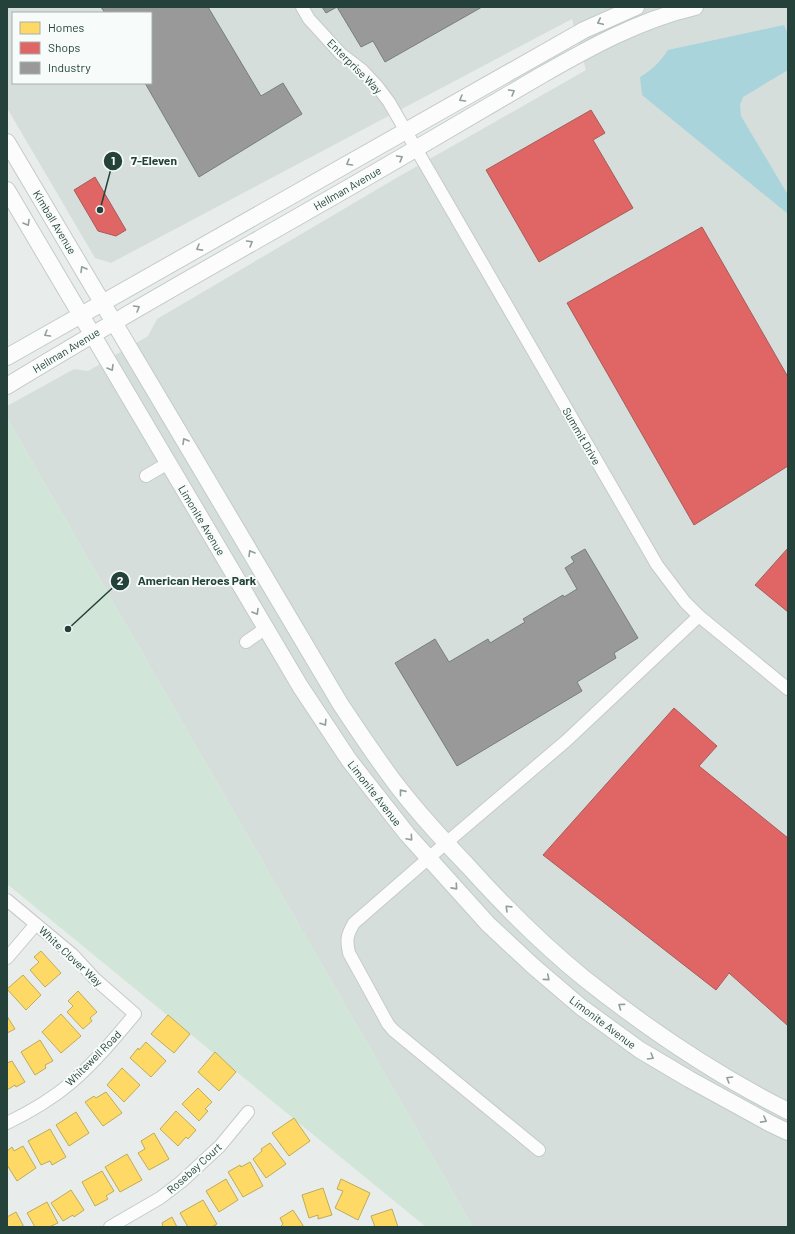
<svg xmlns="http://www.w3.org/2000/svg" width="795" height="1234" font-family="Barlow,sans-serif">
  <rect width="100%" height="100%" fill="#e8edeb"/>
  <path fill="#d6dedb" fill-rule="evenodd" d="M7,7H788V1227H473L7,418V406L74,369L88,371L148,336L157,319L398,177L586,70L572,19L111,263L95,258L7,108ZM13,13H151V83H13Z"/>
  <path fill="#d1e6d8" d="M7,418L473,1227H426L7,884Z"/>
  <path fill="#a9d4db" d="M784,25L788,34V70L743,97L740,105L741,116L788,195V214L642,95L640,77C652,70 660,62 668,50Z"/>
  <path fill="#ffd966" stroke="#bdac59" d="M41,951L61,973L45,987L30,970L39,962L34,957Z
    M23,975L41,995L26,1010L7,989Z
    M78,991L97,1012L90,1018L92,1021L83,1029L67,1012L73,1006L68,1001Z
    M61,1014L81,1036L61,1053L42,1032Z
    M168,1015L190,1034L174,1053L151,1034Z
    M7,1016L15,1029L7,1033Z
    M40,1040L53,1061L45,1065L46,1068L35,1075L21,1052Z
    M146,1042L166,1061L151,1077L130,1058L138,1048L139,1050Z
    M215,1052L236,1072L219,1091L198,1072Z
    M12,1061L25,1082L16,1087L15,1085L7,1090V1063Z
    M122,1068L140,1085L124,1102L107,1085Z
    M198,1088L212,1102L205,1109L208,1111L199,1121L182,1104Z
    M106,1092L122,1113L103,1126L85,1102L94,1096L96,1098Z
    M176,1111L196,1130L188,1139L186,1137L178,1146L160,1129Z
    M76,1112L89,1133L69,1146L56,1125Z
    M294,1118L310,1141L289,1156L272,1133Z
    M50,1129L66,1157L52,1165L50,1161L41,1165L28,1141Z
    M154,1133L169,1159L149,1170L138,1153L145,1149L141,1141Z
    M270,1143L286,1164L266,1178L253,1159L262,1151L261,1149Z
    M23,1146L36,1168L17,1181L7,1165V1151L12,1147L14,1151Z
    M127,1154L142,1180L120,1192L105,1167Z
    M250,1162L263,1186L243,1197L228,1172L240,1165L241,1167Z
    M102,1171L114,1191L106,1196L108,1199L95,1206L82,1182Z
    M226,1179L238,1200L219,1212L206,1191Z
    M341,1179L370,1193L358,1220L335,1208L343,1191L337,1189Z
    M323,1188L332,1215L318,1219V1215L309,1218L302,1195Z
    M71,1190L84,1210L74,1217L73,1215L63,1221L51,1203Z
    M203,1200L217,1224L212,1227H188L180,1213Z
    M47,1202L58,1223L49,1227H35L27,1213Z
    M392,1209L398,1227H375L371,1216Z
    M293,1210L304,1227H280L283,1224L280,1218Z
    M16,1212L24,1227H7V1217Z
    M172,1217L177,1227H163L162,1223Z"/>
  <path fill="#e06666" stroke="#a85b59" d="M591,110L605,133L593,140L633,208L539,262L486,170Z
    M95,177L126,230L116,236L98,231L74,190Z
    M702,227L788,377V466L694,525L567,303Z
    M788,548V612L755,585Z
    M674,708L717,746L699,766L788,838V1024L787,1025L729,973L716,990L543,855Z"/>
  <path fill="#999" stroke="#767f7c" d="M101,7H208L261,96L283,83L302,114L199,177L145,83H151V13H105Z
    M322,7H482L385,62L373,41L361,47L337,7L326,13Z
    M585,549L638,638L614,653L616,658L577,682L582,691L457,766L395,663L435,639L449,662L488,639L490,643L525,622L523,619L563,595L564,597L577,589L565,568L574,562L571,557Z"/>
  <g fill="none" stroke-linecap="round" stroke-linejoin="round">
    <defs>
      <path id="street" d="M302,7L309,19L341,54L362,70L377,86L389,102L657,565L685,602L699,616L788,689
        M146,476L168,463
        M246,642L266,628
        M7,900L73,955L95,979L135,1014C115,1038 95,1062 72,1082C52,1099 30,1112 7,1123
        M7,958L36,924
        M539,1150L393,1030L388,1024L349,953C346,939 347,935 354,923L446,843L566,741L699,616
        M110,1227L160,1198L181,1182L220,1146L248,1112"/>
      <path id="secondary" d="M7,142L341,705C360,733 378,761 399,788C420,815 444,841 468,866C504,906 543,945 585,979C648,1029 716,1075 788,1111
        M7,190L300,686L349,760L407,834L488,924L533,966L581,1007L640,1050L689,1079L771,1124L788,1132
        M7,357L584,30L636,7
        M7,386C142,303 281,228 417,148C458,124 499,100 540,76C589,48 639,20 695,7"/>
    </defs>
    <use href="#street" stroke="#c5cac8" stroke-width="14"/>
    <use href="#secondary" stroke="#c3cbc8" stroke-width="18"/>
    <use href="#street" stroke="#fcfcfc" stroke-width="12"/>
    <use href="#secondary" stroke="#fcfcfc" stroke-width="16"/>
  </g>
  <defs><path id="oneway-chevron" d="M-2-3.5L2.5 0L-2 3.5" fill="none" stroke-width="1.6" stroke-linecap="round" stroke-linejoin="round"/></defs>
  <g stroke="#909f9b">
    <use href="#oneway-chevron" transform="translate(600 22) rotate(155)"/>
    <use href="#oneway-chevron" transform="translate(512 92) rotate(-30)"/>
    <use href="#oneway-chevron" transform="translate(462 99) rotate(150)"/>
    <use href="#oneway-chevron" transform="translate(400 158) rotate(-30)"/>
    <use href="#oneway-chevron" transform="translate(349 163) rotate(150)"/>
    <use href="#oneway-chevron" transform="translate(27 223) rotate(60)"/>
    <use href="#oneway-chevron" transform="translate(250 243) rotate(-30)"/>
    <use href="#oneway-chevron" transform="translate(199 248) rotate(151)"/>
    <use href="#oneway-chevron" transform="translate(83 269) rotate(-121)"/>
    <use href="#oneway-chevron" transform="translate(137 308) rotate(-30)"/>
    <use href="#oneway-chevron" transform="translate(47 334) rotate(150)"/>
    <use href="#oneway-chevron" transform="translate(111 368) rotate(59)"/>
    <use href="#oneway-chevron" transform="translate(185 441) rotate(-121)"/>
    <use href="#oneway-chevron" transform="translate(251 553) rotate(-121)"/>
    <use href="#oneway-chevron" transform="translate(256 612) rotate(59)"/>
    <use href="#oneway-chevron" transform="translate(324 723) rotate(57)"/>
    <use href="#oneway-chevron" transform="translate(402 792) rotate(-129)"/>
    <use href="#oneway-chevron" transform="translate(410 838) rotate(49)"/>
    <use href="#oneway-chevron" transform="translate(455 887) rotate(48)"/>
    <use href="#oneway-chevron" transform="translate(508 908) rotate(-136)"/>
    <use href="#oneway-chevron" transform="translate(547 978) rotate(40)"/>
    <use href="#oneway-chevron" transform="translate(621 1006) rotate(-144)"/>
    <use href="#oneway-chevron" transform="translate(651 1057) rotate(31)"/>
    <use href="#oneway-chevron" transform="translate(729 1079) rotate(-149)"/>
    <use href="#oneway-chevron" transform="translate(764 1120) rotate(28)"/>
  </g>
  <g text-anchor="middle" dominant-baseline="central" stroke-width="4" stroke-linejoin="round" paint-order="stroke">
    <g font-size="11" fill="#24423a" stroke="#f7fbf9">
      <text transform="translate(355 66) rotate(45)">Enterprise Way</text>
      <text transform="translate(347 188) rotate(-30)">Hellman Avenue</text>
      <text transform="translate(55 222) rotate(59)">Kimball Avenue</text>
      <text transform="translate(66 350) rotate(-31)">Hellman Avenue</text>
      <text transform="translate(582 436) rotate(60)">Summit Drive</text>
      <text transform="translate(202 520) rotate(59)">Limonite Avenue</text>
      <text transform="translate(375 793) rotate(52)">Limonite Avenue</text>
      <text transform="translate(71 956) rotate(43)">White Clover Way</text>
      <text transform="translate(603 1022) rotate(37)">Limonite Avenue</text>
      <text transform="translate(93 1058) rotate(-45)">Whitewell Road</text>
      <text transform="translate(194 1168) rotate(-42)">Rosebay Court</text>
    </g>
  </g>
  <path fill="none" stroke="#24423a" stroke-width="1.5" d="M100 210L113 161M68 629L120 581"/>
  <g fill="#24423a" stroke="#f7fbf9" stroke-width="1.5">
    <circle cx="100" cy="210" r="4"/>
    <circle cx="68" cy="629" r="4"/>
    <circle cx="113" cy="161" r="10"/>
    <circle cx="120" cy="581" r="10"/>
  </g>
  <g font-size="12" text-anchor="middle" font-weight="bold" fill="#fff">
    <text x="113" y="165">1</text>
    <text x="120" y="585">2</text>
  </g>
  <g font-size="12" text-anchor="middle" font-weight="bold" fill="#24423a" stroke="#f7fbf9" stroke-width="4" stroke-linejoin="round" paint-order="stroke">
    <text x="154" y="165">7-Eleven</text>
    <text x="197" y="585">American Heroes Park</text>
  </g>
  <rect width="795" height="1234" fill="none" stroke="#24423a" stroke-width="16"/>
  <rect x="12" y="12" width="140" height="72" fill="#f7fbf9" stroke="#a3b1ad"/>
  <rect x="20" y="22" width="20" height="12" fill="#ffd966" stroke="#a3b1ad"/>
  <text x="48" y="32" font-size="12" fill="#24423a">Homes</text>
  <rect x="20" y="42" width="20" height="12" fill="#e06666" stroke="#a3b1ad"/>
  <text x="48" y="52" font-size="12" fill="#24423a">Shops</text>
  <rect x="20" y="62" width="20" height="12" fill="#999999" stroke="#a3b1ad"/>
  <text x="48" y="72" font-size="12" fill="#24423a">Industry</text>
</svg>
